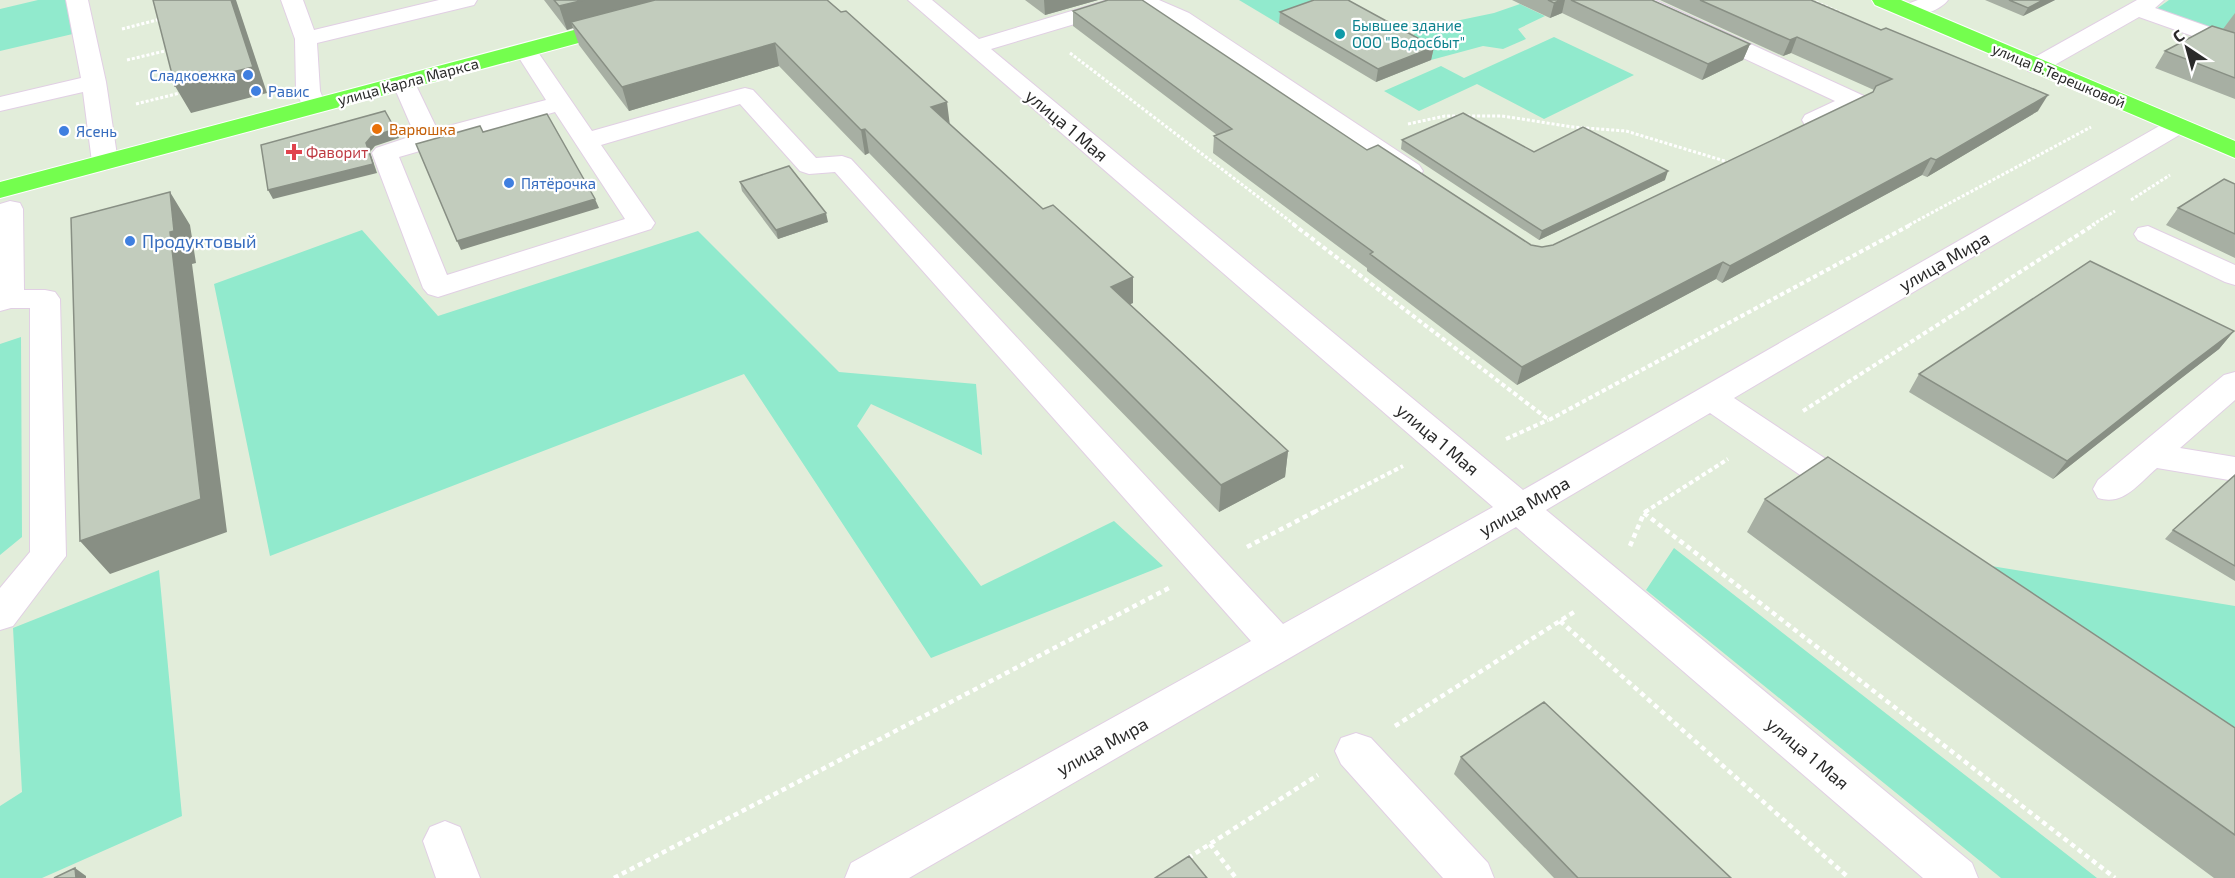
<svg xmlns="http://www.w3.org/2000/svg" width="2235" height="878" font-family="'Exo 2',sans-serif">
  <rect width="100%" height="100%" fill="#e2edda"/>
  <path fill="#91eacd" d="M38,0H70L77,33L0,51V9Z
    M1239,0H1348L1279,24Z
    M2169,0H2235V38L2155,10Z
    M1520,4L1545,16L1518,29L1526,39L1503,49L1483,46L1431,60L1402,44L1422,28L1494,13Z
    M1554,37L1634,75L1544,119L1477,84L1419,111L1384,91L1441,66L1464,78Z
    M362,230L438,316L698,231L839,372L976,384L982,455L871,404L857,426L981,586L1114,521L1163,566L931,658L744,374L270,556L214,284Z
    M21,337L22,537L0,555V344Z
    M1674,548L2097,878H2001L1646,590Z
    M1979,564L2235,606V736Z
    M159,570L182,816L42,878H0V806L22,792L13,628Z"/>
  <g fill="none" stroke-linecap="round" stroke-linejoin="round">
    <defs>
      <path id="minor" d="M66,0H88L106,82L118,162L114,167L105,170L96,167L92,162L83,92L0,111V97L81,78Z
        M281,0H303L314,30L439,0H477L474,5L317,43L320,91L326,106L323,111L314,113L305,111L296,91L295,39Z
        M908,0H932L979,39L1108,0H1125L1128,4L1125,9L991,49L1523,490L2168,121L2177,119L2186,121L2189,126L2186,131L1734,398L1862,483L1867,492L1862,501L1850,505L1838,501L1710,413L1546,510L1972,863L1978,878H1923L1516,527L909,878H845L851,863L1251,641L835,172L809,174L800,171L740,104L601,145L655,223L651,229L438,297L428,294L423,288L372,153L376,148L415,135L392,82L396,77L404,75L412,77L437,129L546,100L514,50L517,45L525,43L533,45L592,131L737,90L745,88L753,90L816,158L842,156L851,159L1283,624L1493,507ZM555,112L625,219L447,275L399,157Z
        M1130,0H1159L1189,13L1419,165L1423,171L1419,177L1410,179L1401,177L1173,23L1133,5Z
        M1627,0H1655L1864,96L1867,101L1864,106C1846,114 1825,130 1805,125L1802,120L1805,115L1835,101L1630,5Z
        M1918,0H1948C1940,11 1915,19 1902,16L1899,11L1902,6Z
        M2137,0H2164L2155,8L2235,36V51L2139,17L2044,71L2036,73L2028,71L2024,66L2028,61Z
        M10,201L20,203L23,209L24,290H45L55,292L60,299L66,556L13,626L0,630V588L30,552V308H11L0,311V204Z
        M2148,226L2235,265V285L2225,282L2138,240L2134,234L2138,228Z
        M2235,372V400L2180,448L2235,457V481L2157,468C2138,484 2124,506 2098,498L2093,489L2098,480L2224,375Z
        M1356,733L1371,738L1488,863L1494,878H1443L1341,764L1335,751L1341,738Z
        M445,821L460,827L480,878H436L423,841L430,827Z"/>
      <path id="major" d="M1872,0H1901L2235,141V158L1875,5Z
        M619,18L627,20L630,25L627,30L0,198V182Z"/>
    </defs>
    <use href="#minor" stroke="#e1cfe4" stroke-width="2"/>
    <use href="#major" stroke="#fff" stroke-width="2"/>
    <path stroke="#fff" stroke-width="3" stroke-dasharray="3 2" stroke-linecap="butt" d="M1811,0L1841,13
      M122,29L161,19
      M1070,53L1295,225
      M127,60L169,50
      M136,104L184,92
      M1408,124L1445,116H1502L1573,127L1626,131L1728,162
      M2131,200L2170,175
      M1909,225L2091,127
      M2092,225L2115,211"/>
    <path stroke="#fff" stroke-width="4" stroke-dasharray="4.5 3" stroke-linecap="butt" d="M1293,224L1549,420L1912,224
      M1803,411L2095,224
      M1506,439L1548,420
      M1314,512L1403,466
      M1645,512L1728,459"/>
    <path stroke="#fff" stroke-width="4.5" stroke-dasharray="5 4" stroke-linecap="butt" d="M1644,513L2115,878
      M1630,546L1644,513L1647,511
      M1247,547L1316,511
      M1560,621L1849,878
      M1395,726L1574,612
      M1210,844L1236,878
      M1188,858L1318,775
      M614,878L1169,588"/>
    <use href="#minor" fill="#fff" fill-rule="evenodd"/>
    <use href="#major" fill="#74fe4e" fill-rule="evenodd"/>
  </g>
  <path fill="#a7afa3" d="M544,0H827L950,124L1043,209L1133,277V303L1130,304L1288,451L1285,477L1219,512L869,153L865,155L779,66L629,111L579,45L573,28L567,30Z
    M1025,0H1098L1045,15Z
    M1512,0H1652L1750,44L1743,60L1702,80L1562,13L1550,18Z
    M1660,0H1811L2038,111L1927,177L1922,175L1722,283L1716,279L1517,385L1367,271V268L1213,153L1214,136L1217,135L1073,26V11L1367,150L1531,245L1542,247L1553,245L1873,92L1874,90L1791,53L1783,56Z
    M1985,0H2055L2023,16Z
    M1280,12L1434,47L1431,60L1376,82L1279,24Z
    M2235,13V99L2155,68L2165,51L2223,29Z
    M1402,140L1534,152L1665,180L1539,240L1401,149Z
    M740,182L828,222L778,239L742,191Z
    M2235,184V258L2166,225L2178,208Z
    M2234,331L2219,349L2175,383L2053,479L1909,392L1919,374Z
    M2235,475V581L2165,539L2173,530Z
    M1765,499L2235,728V878H2214L1747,532Z
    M1461,757L1731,878H1554L1454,774Z"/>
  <path fill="#888f84" d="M231,0H236L267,93L191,113L175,86Z
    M584,0H678L571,22L573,28L567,30L559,6Z
    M1044,0H1098L1045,15Z
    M1561,0H1565L1562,13L1550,18L1554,3Z
    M2043,0H2055L2023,16L2028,8Z
    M1797,37L1791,53L1783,56L1790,40Z
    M775,43L779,66L629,111L622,87Z
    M1750,44L1743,60L1702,80L1708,64Z
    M1434,47L1431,60L1376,82L1378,69Z
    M2048,95L2038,111L1927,177L1936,160Z
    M947,102L950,126L931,107Z
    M395,129L399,138L375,146L370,152L377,173L273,199L268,190L366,143L371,137Z
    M865,129L869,153L865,155L861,130Z
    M1931,158L1922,175L1722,283L1730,266Z
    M1668,171L1665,180L1539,240L1542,231Z
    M170,192L190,225L196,263L192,264L227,532L110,574L80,541Z
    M595,199L599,208L461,250L457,241Z
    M826,213L828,222L778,239L776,230Z
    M1723,262L1716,279L1517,385L1522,367Z
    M1133,277V303L1111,312V287Z
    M2234,331L2219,349L2175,383L2053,479L2067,461L2189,365Z
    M1288,451L1285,477L1219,512L1221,485Z
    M75,868L86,876V878H76Z"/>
  <path fill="#c2ccbd" stroke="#888f84" stroke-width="1.5" d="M153,0H231L253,67L175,86Z
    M554,0H584L559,6Z
    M655,0H827L841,12L846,11L947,102L931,107L1043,209L1053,205L1133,277L1111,287L1288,451L1221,485L865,129L861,130L775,43L622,87L571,22Z
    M1108,0H1142L1367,150L1378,145L1531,245L1542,247L1553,245L1873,92L1876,86L1892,79L1797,37L1790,40L1700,0H1811L1881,30L1886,28L2048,95L1936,160L1931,158L1730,266L1723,262L1522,367L1370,254L1373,252L1214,136L1232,129L1073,11Z
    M1314,0H1348L1434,47L1378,69L1280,12Z
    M1548,0H1561L1554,3Z
    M1571,0H1652L1750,44L1708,64Z
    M2009,0H2043L2028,8Z
    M2212,26L2235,33V78L2165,51Z
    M385,111L395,129L371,137L366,143L373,164L268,190L261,145Z
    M1463,113L1534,152L1583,127L1668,171L1542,231L1402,140Z
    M547,114L595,199L457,241L416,144L480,126L483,132Z
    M789,166L826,213L776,230L740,182Z
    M2224,179L2235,184V234L2178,208Z
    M170,192L174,231L170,232L201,499L80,541L71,218Z
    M2090,261L2234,331L2189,365L2067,461L1919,374Z
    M1828,457L2235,728V835L1765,499Z
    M2235,475V566L2173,530Z
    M1544,702L1731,878H1578L1461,757Z
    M1189,856L1207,878H1155Z
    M75,868L76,878H54Z"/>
  <circle fill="#0f9aa8" stroke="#fff" stroke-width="2" cx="1340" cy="34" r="6"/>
  <g fill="#3f7fe0" stroke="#fff" stroke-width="2">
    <circle cx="248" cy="75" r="6"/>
    <circle cx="256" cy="91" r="6"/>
    <circle cx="64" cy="131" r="6"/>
    <circle cx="509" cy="183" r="6"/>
    <circle cx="130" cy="241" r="6"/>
  </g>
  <circle fill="#e8710a" stroke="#fff" stroke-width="2" cx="377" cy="129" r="6"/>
  <path fill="#e0444e" stroke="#fff" stroke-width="2" d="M291 143h6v6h6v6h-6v6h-6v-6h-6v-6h6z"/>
  <g text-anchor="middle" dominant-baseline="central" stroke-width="4.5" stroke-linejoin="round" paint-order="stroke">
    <g font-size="15" fill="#0d838f" stroke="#fff" text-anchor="start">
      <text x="1352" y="25">Бывшее здание<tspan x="1352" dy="17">ООО "Водосбыт"</tspan></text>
    </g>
    <g font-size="15" fill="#366cbe" stroke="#fff" text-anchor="start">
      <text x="236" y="75" text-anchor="end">Сладкоежка</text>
      <text x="268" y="91">Равис</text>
      <text x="76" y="131">Ясень</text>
      <text x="521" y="183">Пятёрочка</text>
    </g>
    <g font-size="15" fill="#2a2a2a" stroke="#fff">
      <text transform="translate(2059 75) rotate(23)">улица В.Терешковой</text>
      <text transform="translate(408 81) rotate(-15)">улица Карла Маркса</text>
    </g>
    <g font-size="15" fill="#c56008" stroke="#fff" text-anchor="start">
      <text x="389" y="129">Варюшка</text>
    </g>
    <g font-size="15" fill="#be3a42" stroke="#fff" text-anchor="start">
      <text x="306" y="152">Фаворит</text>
    </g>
    <g font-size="18" fill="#2a2a2a" stroke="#fff">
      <text transform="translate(1067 125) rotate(40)">улица 1 Мая</text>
      <text transform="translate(1944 261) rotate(-30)">улица Мира</text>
      <text transform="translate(1438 439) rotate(40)">улица 1 Мая</text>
      <text transform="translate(1524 506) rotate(-30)">улица Мира</text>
      <text transform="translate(1102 746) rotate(-29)">улица Мира</text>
      <text transform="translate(1808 753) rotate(40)">улица 1 Мая</text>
    </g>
    <g font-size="18" fill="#366cbe" stroke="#fff" text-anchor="start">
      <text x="142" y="241">Продуктовый</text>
    </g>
  </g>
  <g transform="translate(2187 48) rotate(324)" stroke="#ffffff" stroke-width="4.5" paint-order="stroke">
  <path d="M0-4.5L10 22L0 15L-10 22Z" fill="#2a2a2a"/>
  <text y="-9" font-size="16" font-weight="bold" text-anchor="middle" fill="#2a2a2a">С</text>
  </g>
</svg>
